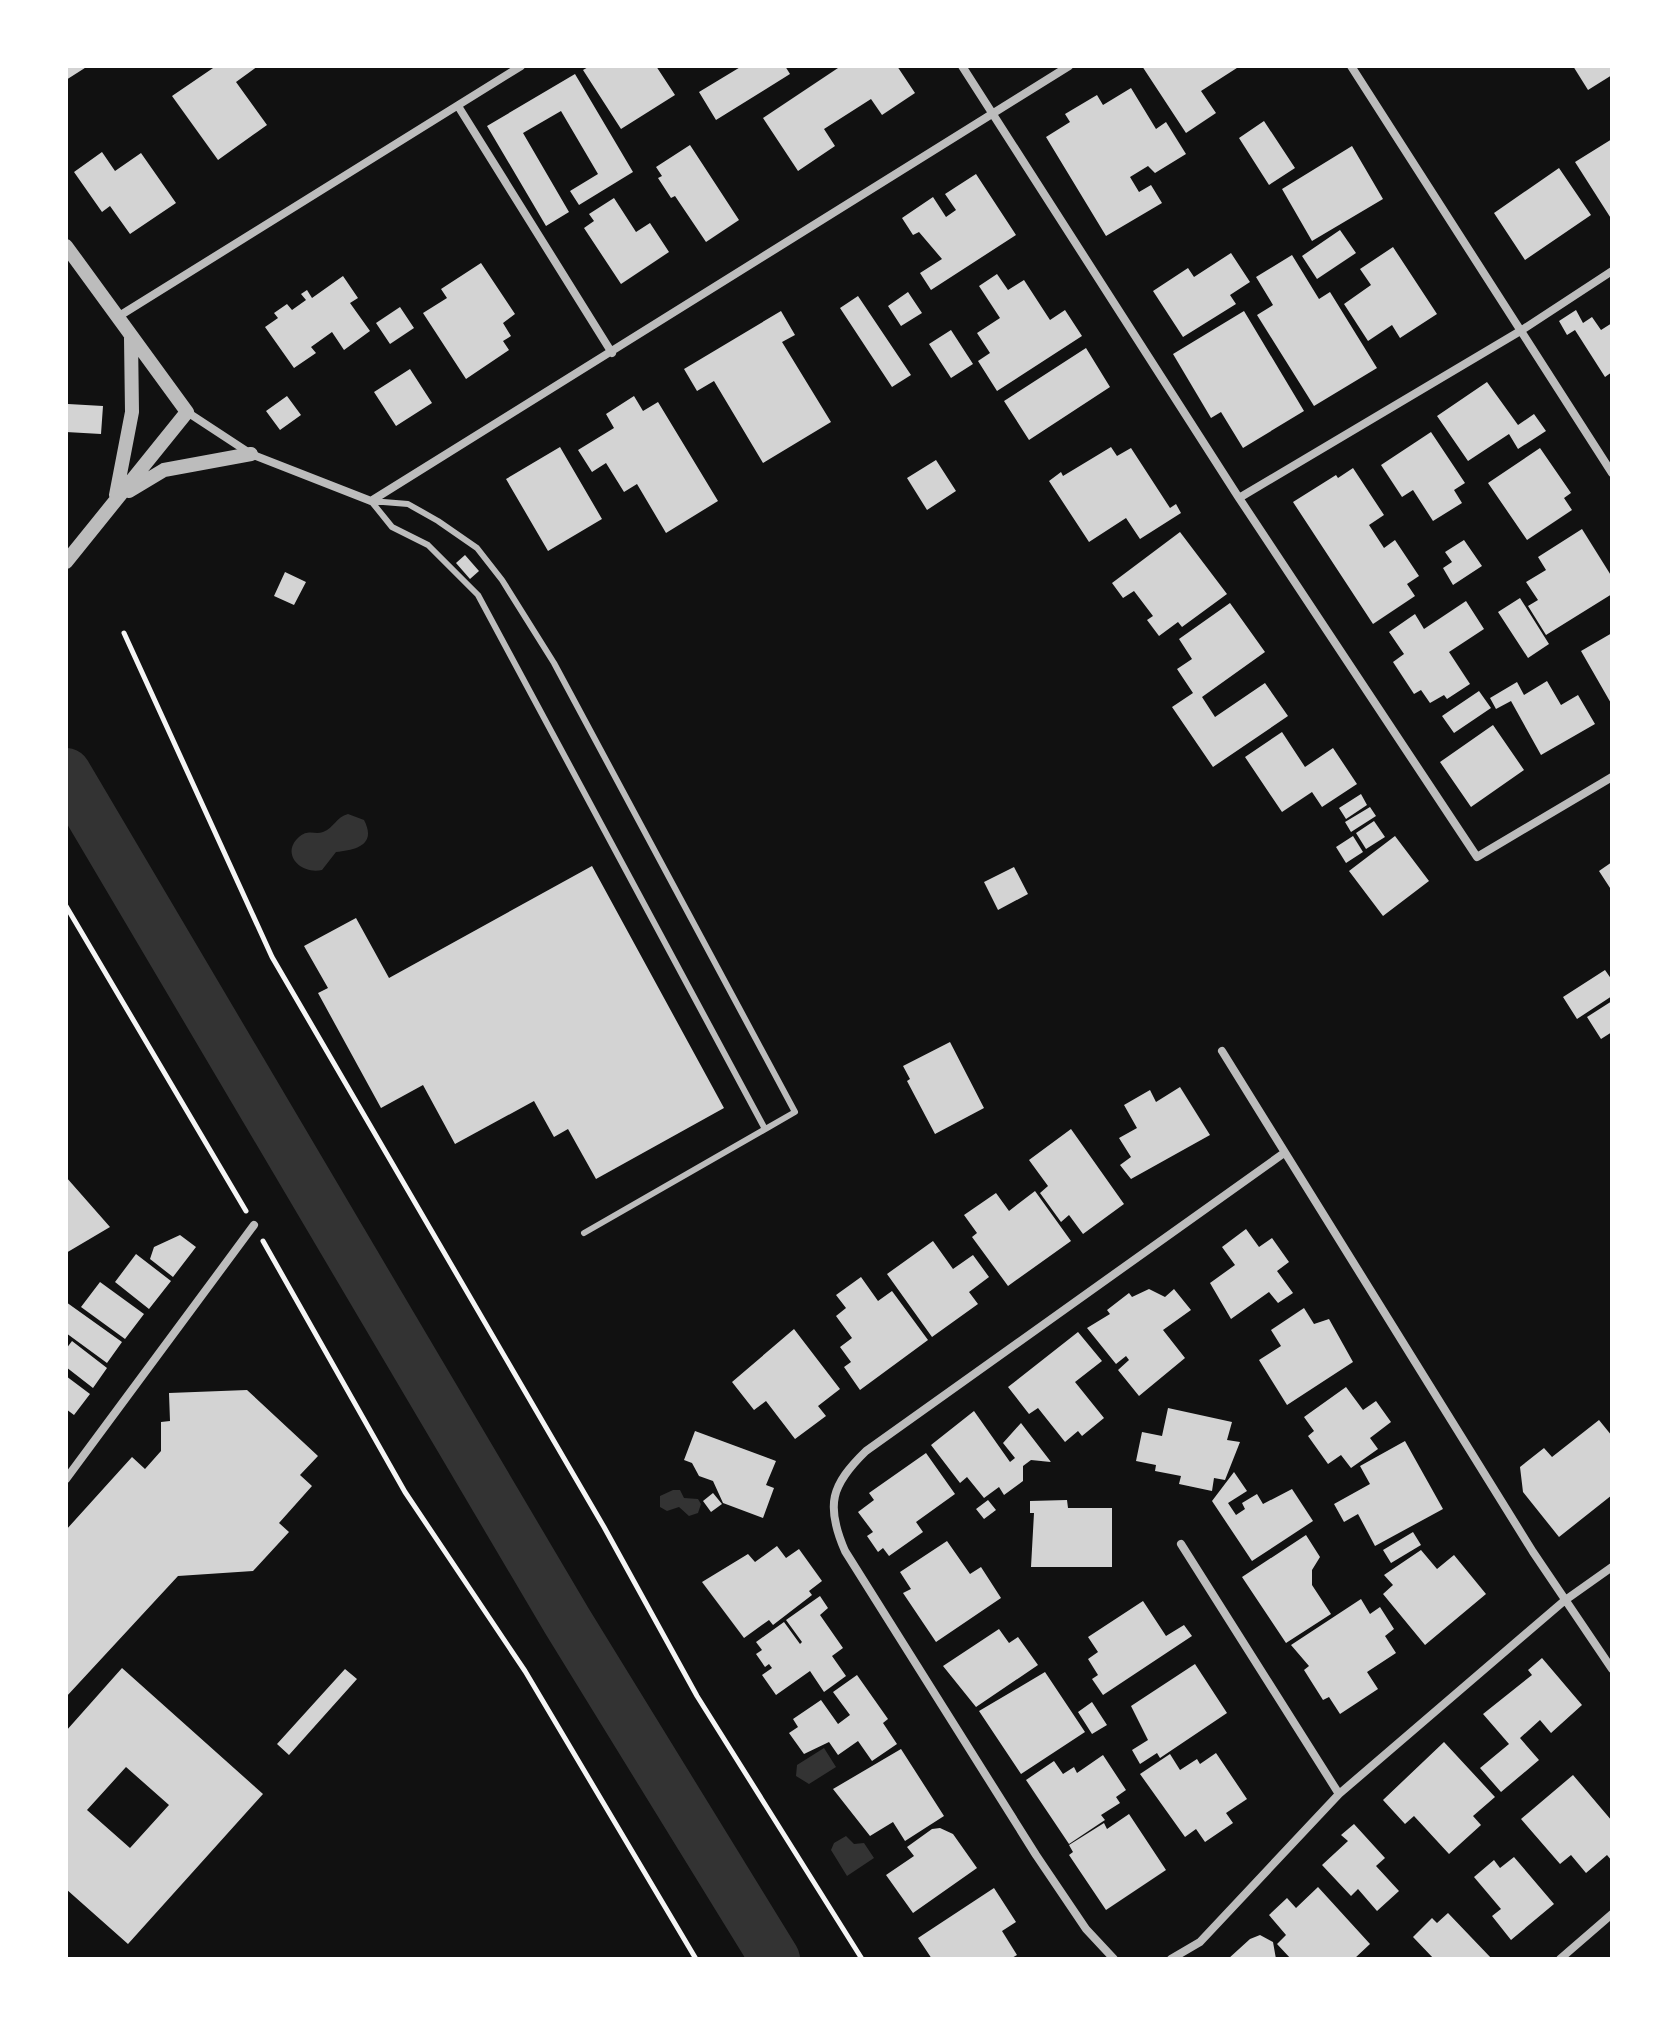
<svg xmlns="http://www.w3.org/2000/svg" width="1678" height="2025" font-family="'Noto Sans',sans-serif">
  <rect width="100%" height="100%" fill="#111"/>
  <path fill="#333" d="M348,814L364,820C377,845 356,850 336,852L322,870C301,875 280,854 299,837C308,829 315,835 323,832C334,828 336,817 348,814Z
    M673,1490H680L684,1498L698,1499L701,1504L698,1513L689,1516L679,1507L667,1511L660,1507V1496Z
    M824,1748L836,1767L809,1784L796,1776L797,1765Z
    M846,1836L854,1844L864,1843L874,1858L847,1876L831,1850L834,1843Z"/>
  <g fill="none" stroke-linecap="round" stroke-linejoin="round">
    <path stroke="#333" stroke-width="50" d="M66,773L567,1621L775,1959"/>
  </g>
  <path fill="#d3d3d3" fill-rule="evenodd" d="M66,66H88L66,80Z
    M216,66H258L236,82L267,125L218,160L172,96Z
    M590,66H656L675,95L621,129L583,70Z
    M742,66H785L790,74L716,120L699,92Z
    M841,66H897L915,93L882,115L871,99L824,129L835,146L798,171L763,118Z
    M1142,66H1240L1201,91L1216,113L1186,133Z
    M1573,66H1612V75L1588,90Z
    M575,74L633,172L579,205L570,191L598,174L561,111L523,133L569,212L546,226L487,126Z
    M1131,88L1156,129L1166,122L1186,154L1155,173L1148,166L1130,177L1139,192L1151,185L1162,203L1106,236L1046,137L1070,122L1065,114L1097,95L1103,105Z
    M1264,121L1295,168L1269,185L1239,138Z
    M1612,139V220L1575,162Z
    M690,145L739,220L706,242L675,196L671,198L658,178L662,176L656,167Z
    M1352,146L1383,199L1312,241L1282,189Z
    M102,152L115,171L141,153L176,203L130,234L110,206L102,212L74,172Z
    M1559,168L1591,215L1525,260L1494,213Z
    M976,174L1016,235L931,290L920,273L942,259L919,232L913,235L902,218L933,197L946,217L956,210L945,194Z
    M614,198L636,232L650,223L669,252L621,284L584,228L594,221L589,214Z
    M1340,230L1356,253L1317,279L1302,256Z
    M1393,247L1437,314L1400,338L1392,325L1368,341L1344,304L1371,285L1360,269Z
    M1231,253L1250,282L1230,295L1236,304L1183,337L1153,291L1188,268L1194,277Z
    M1292,255L1319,299L1330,292L1377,368L1314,406L1257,315L1273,305L1256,277Z
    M481,263L515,314L503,323L511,336L503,341L509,350L466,379L423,313L447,298L441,289Z
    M997,274L1008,290L1024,280L1050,320L1065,310L1082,336L997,391L978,361L990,353L977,333L1000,318L979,286Z
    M343,276L358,298L350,303L370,331L344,350L332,332L311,347L316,353L294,368L265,327L278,318L274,313L287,304L292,310L306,300L301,294L307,290L312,298Z
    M908,292L922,313L901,326L888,306Z
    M858,296L911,375L892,387L840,308Z
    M400,307L414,328L390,344L376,323Z
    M1576,310L1583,323L1592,317L1601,330L1612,323V372L1605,377L1575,330L1567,335L1559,321Z
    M781,311L795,335L782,342L831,422L763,463L714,381L697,391L684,369Z
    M1244,311L1304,411L1243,448L1221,412L1211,418L1173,354Z
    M951,330L973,364L951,378L929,344Z
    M1086,348L1110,387L1029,440L1004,401Z
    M410,369L432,403L396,426L374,392Z
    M1487,382L1518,425L1534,414L1546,431L1518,449L1509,434L1468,461L1437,416Z
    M287,396L301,415L280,430L266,411Z
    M634,396L643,411L658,402L718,501L666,533L637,484L624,492L606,463L592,472L578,450L614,428L606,414Z
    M68,404L103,406L101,434L66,432Z
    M1431,432L1465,483L1454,490L1462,503L1433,521L1413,490L1402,497L1381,465Z
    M560,447L602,519L548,551L506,479Z
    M1111,447L1117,456L1131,448L1170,508L1176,504L1181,513L1140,539L1126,518L1089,542L1049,481L1061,472L1063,476Z
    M1540,448L1571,493L1564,498L1572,510L1527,540L1488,483Z
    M936,460L956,491L927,510L907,478Z
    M1353,468L1384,515L1369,525L1384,548L1395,540L1419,576L1407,584L1415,596L1373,624L1293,502L1336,475L1338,478Z
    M1582,529L1612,577V594L1546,635L1528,606L1538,600L1526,582L1546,570L1538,557Z
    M1180,532L1227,594L1182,627L1178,622L1159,636L1147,620L1153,616L1134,591L1123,598L1112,583Z
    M1464,540L1482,566L1453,585L1443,568L1452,562L1445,552Z
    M465,555L479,571L470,579L456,563Z
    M285,572L306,582L294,605L274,596Z
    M1520,598L1549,644L1528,658L1498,612Z
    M1466,601L1484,629L1449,652L1470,684L1447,699L1444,695L1430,703L1421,690L1414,694L1393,662L1404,654L1389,632L1415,614L1424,629Z
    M1230,603L1265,652L1202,697L1215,717L1265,683L1288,716L1213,767L1172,707L1193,693L1177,669L1192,659L1179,639Z
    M1612,633V705L1581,651Z
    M1547,681L1561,705L1578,695L1595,724L1541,755L1511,701L1496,709L1490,698L1517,682L1524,695Z
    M1479,691L1491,708L1454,733L1442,716Z
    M1493,725L1524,770L1471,807L1440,762Z
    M1282,732L1305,767L1333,748L1357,784L1322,807L1312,792L1282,812L1245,757Z
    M1361,794L1367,805L1346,819L1339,808Z
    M1370,807L1376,816L1351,832L1345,822Z
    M1374,821L1385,837L1366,849L1356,833Z
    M1353,836L1363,852L1346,863L1336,847Z
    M1395,836L1429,881L1383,916L1349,871Z
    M1612,862V891L1599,871Z
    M592,866L724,1108L596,1179L568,1129L554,1137L534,1101L455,1144L423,1085L381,1108L318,993L328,988L304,946L356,918L389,978Z
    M1014,867L1028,894L998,910L984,882Z
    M1605,970L1612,980V996L1577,1019L1563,997Z
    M1612,1001V1032L1601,1039L1587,1017Z
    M950,1042L984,1108L935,1134L907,1081L910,1079L903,1066Z
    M1180,1087L1210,1135L1131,1179L1120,1165L1131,1157L1119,1138L1137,1128L1124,1105L1150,1090L1156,1102Z
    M1071,1129L1124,1204L1083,1234L1069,1215L1061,1222L1040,1193L1048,1186L1029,1160Z
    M66,1177L110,1227L66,1253Z
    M1035,1191L1071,1241L1008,1286L972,1237L977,1233L964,1215L996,1193L1009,1211Z
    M1246,1229L1259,1247L1272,1238L1289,1262L1277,1271L1293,1293L1278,1303L1269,1292L1231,1319L1210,1283L1235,1265L1222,1247Z
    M180,1235L196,1247L173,1277L150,1259L154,1247Z
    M933,1241L953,1269L973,1255L989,1277L969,1292L978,1304L932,1337L887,1274Z
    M136,1254L171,1281L149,1309L115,1282Z
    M861,1277L878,1301L892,1291L928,1340L860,1390L844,1367L851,1362L840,1347L852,1338L836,1316L846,1308L836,1295Z
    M100,1282L144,1314L125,1339L81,1307Z
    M1149,1289L1165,1297L1174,1289L1191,1310L1163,1330L1185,1358L1139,1396L1118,1370L1129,1360L1126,1356L1116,1364L1087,1328L1110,1314L1107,1310L1129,1293L1132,1297Z
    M66,1302L122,1342L107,1363L66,1333Z
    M1304,1308L1314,1324L1329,1319L1353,1362L1287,1405L1259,1360L1281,1346L1271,1330Z
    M794,1329L840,1389L818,1406L826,1416L795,1439L766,1401L754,1410L732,1382Z
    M1078,1332L1102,1361L1075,1382L1104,1418L1082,1436L1078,1431L1065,1442L1038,1408L1029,1414L1008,1387Z
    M72,1341L107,1368L93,1388L66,1367V1349Z
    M66,1376L90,1394L74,1415L66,1409Z
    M1346,1387L1363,1410L1376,1401L1391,1422L1370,1438L1378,1449L1351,1468L1341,1455L1328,1464L1308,1436L1314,1431L1304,1417Z
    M247,1390L318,1456L300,1475L312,1486L279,1523L289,1532L253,1571L178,1576L66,1697V1530L132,1457L145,1469L161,1451V1422L170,1421L169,1393Z
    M1168,1408L1232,1422L1227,1440L1240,1442L1225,1480L1214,1478L1212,1491L1179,1484L1181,1476L1155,1471L1156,1465L1136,1461L1142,1432L1162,1436Z
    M974,1411L1010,1462L1015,1458L1003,1443L1021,1423L1051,1462L1031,1460L1023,1466V1481L1004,1495L999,1487L984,1498L967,1477L960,1483L931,1445Z
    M1599,1420L1612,1436V1495L1559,1537L1523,1492L1520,1467L1544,1448L1552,1457Z
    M695,1431L776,1461L766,1485L774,1488L763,1518L723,1503L713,1481L699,1476L692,1463L684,1460Z
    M1405,1441L1443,1509L1375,1546L1358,1514L1344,1522L1334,1504L1370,1484L1360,1466Z
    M926,1453L955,1494L916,1522L923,1532L889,1556L883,1548L878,1552L867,1536L873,1532L858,1512L874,1500L869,1493Z
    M1234,1472L1247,1491L1228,1503L1236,1515L1245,1509L1242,1503L1257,1494L1263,1504L1292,1489L1313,1521L1252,1561L1212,1501Z
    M713,1493L722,1504L711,1512L703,1501Z
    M988,1500L996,1510L984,1519L976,1509Z
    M1067,1500L1068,1508H1112V1567H1031L1034,1513H1030V1501Z
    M1413,1532L1421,1545L1391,1563L1383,1550Z
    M1306,1535L1320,1557L1312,1570V1585L1331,1614L1286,1643L1242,1577Z
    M947,1541L970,1574L981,1567L1001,1598L936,1642L903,1593L911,1589L900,1572Z
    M777,1546L786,1558L799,1549L822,1581L809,1591L812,1595L773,1625L769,1620L744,1638L702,1582L748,1554L755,1562Z
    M1421,1550L1437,1569L1454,1555L1486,1594L1425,1645L1383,1594L1393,1585L1384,1575Z
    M820,1596L828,1608L820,1615L843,1648L832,1656L846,1676L824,1692L810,1671L776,1695L762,1675L772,1668L769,1664L765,1667L756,1654L762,1650L756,1642L784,1622L800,1644L802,1642L786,1620Z
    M1361,1599L1370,1614L1380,1607L1394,1629L1385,1636L1396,1653L1367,1672L1378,1689L1340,1714L1329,1697L1323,1700L1304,1670L1309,1666L1291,1645Z
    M1143,1601L1166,1636L1184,1625L1192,1636L1103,1695L1092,1679L1098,1675L1088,1659L1098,1652L1088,1637Z
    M999,1629L1009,1643L1018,1637L1038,1665L976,1707L943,1666Z
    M1542,1658L1582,1705L1551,1733L1540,1720L1520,1738L1539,1760L1501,1792L1480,1768L1509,1744L1483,1714L1532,1675L1528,1670Z
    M1195,1664L1227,1713L1160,1758L1157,1753L1140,1764L1132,1750L1148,1740L1131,1706Z
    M122,1668L263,1794L128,1944L66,1889V1731ZM126,1767L169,1805L130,1848L87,1810Z
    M345,1669L357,1679L289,1755L277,1744Z
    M1045,1672L1085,1732L1021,1774L979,1711Z
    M857,1675L888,1719L883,1723L897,1744L872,1761L858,1741L838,1755L829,1742L804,1754L789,1733L798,1727L793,1719L821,1700L838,1724L850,1715L833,1692Z
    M1092,1702L1107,1725L1092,1734L1078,1712Z
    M1444,1742L1495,1797L1473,1816L1481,1825L1449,1854L1414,1816L1405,1824L1383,1800Z
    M901,1749L944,1816L905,1841L893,1822L870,1836L833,1789Z
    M1216,1753L1247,1799L1226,1813L1233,1823L1205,1842L1196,1829L1185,1837L1140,1774L1170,1754L1180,1770L1197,1759L1200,1764Z
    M1103,1755L1126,1790L1116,1797L1120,1803L1101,1815L1105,1820L1069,1844L1026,1780L1054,1761L1063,1774L1074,1767L1077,1773Z
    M1573,1775L1612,1821V1861L1607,1855L1586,1873L1571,1855L1560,1864L1521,1819Z
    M1129,1814L1166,1870L1106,1910L1069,1855L1073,1852L1069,1845L1104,1823L1107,1829Z
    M1354,1824L1385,1858L1376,1866L1399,1891L1377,1911L1358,1889L1351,1896L1322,1865L1348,1841L1341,1835Z
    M940,1828L953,1834L977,1868L913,1913L886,1875L914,1856L907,1847L932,1829Z
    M1514,1857L1554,1904L1511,1940L1492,1916L1501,1909L1474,1877L1494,1860L1500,1868Z
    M1318,1887L1370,1944L1354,1959H1291L1277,1944L1286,1935L1269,1915L1287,1898L1296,1908Z
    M994,1888L1016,1922L1002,1931L1017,1955L1010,1959H932L918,1938Z
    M1448,1913L1492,1959H1434L1413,1937L1432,1918L1437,1923Z
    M1260,1935L1273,1942L1276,1959H1228L1250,1939Z"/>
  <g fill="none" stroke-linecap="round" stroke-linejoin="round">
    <path stroke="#f5f5f5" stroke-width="5" d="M124,633L272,957L604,1527L697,1696L862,1959
      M66,906L246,1211
      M263,1241L405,1492L525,1671L696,1959"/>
    <path stroke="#bcbcbc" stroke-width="6" d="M584,1233L795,1112L554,663L502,580L477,548L438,521L408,504L371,501L392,527L428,545L478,595L765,1129"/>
    <path stroke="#bcbcbc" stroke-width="8" d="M962,66L1239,498L1477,857L1612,777
      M1351,66L1612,473
      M458,106L612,353
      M116,318L521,66
      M187,412L251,454L371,501L1069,66
      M1239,498L1522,330L1612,271
      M1222,1051L1533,1552L1612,1669
      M66,1479L254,1225
      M1181,1544L1339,1794
      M1114,1959L1086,1929L1036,1855L845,1551C825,1505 831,1485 866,1451L1284,1153
      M1171,1959L1200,1942L1339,1794L1564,1601L1612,1567
      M1560,1959L1612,1914"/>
    <path stroke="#bcbcbc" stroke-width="14" d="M66,246L187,412L66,562
      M129,491L164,470L251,454
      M116,495L132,412L131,338"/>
  </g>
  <rect width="1678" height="2025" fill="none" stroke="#ffffff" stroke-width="136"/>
</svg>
